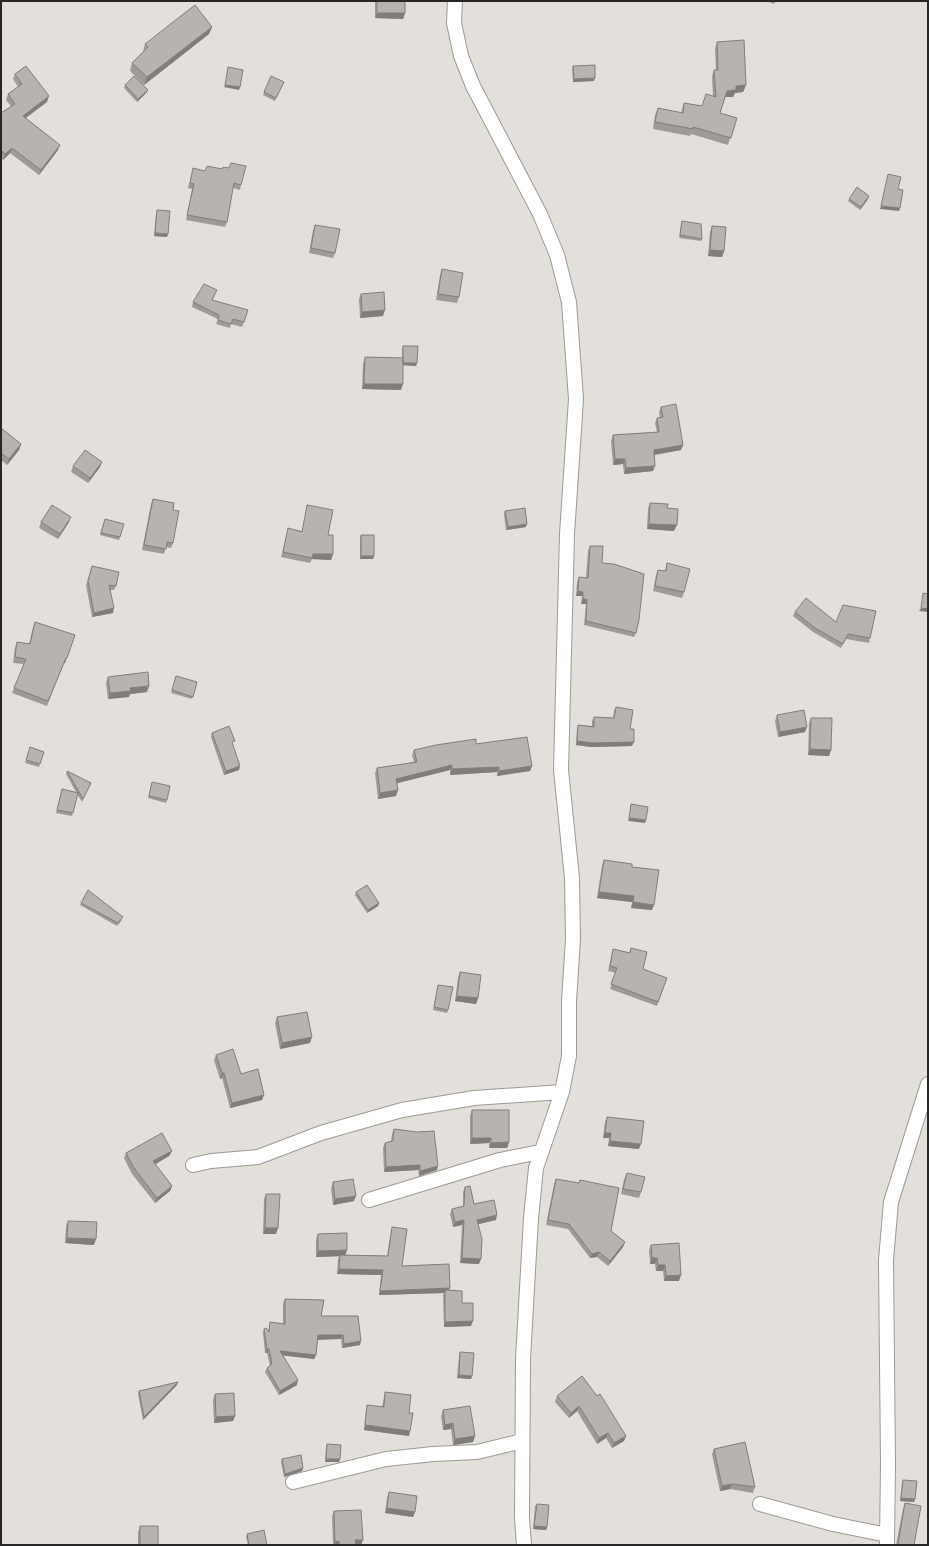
<svg xmlns="http://www.w3.org/2000/svg" width="929" height="1546" font-family="Overpass,sans-serif">
  <rect width="100%" height="100%" fill="#e3dfdb"/>
  <g fill="none" stroke-linecap="round" stroke-linejoin="round">
    <defs>
      <path id="minor" d="M455,1L454,23L461,56L473,86L540,214L557,255L569,302L576,399L567,534L561,770L572,878L573,939L569,1001V1056L562,1092L536,1168L531,1218L523,1359L522,1518L524,1545
        M193,1165L211,1161L258,1157L321,1133L402,1110L474,1098L562,1092
        M369,1200L500,1160L540,1152
        M293,1482L386,1459L433,1454L477,1452L522,1441
        M760,1504L833,1524L887,1535
        M887,1545L888,1463L886,1260L891,1202L928,1084"/>
    </defs>
    <use href="#minor" stroke="#9d9995" stroke-width="16"/>
    <use href="#minor" stroke="#fff" stroke-width="14"/>
  </g>
  <path fill="#9d9b97" d="M375,1H405V13L403,19L375,18Z
    M766,1H776L774,4Z
    M212,27L209,34L144,85L130,71L132,63L143,52L145,44Z
    M717,42L746,85L743,92L735,93L733,97H725L720,113L737,118L728,145L691,134L690,136L653,129L655,115L658,108L681,113L684,103L702,106L713,97L712,76L714,70H716L715,49Z
    M573,66L594,81L573,82L572,69Z
    M15,74L47,102L26,118L58,150L39,175L10,153L3,160L1,157V113L11,106L6,100L8,94L18,87L13,79Z
    M284,82L275,101L263,95L264,92Z
    M125,85L147,92L137,102L124,88Z
    M193,168L241,185L240,190L233,188L227,222L225,227L186,220L192,189L188,188Z
    M849,199H868L860,210L848,201Z
    M157,210L168,234L167,237L154,236L156,213Z
    M682,221L702,239L701,241L679,238L681,224Z
    M315,225L335,253L333,258L309,253L313,230Z
    M712,226L724,251L722,257L708,256L710,232Z
    M442,269L459,297L457,303L436,300L440,275Z
    M361,294L383,316L360,318L359,299Z
    M215,295L212,300L244,322L242,327L231,324L230,328L216,324L218,319L192,307L193,302Z
    M403,346L416,366L403,365L401,390L362,389L363,363L365,357L402,358V349Z
    M661,407L683,445L681,450L655,455L653,471L624,474L623,464L613,465L611,441L613,435L657,432L655,423L657,418L660,417L659,412Z
    M1,428L21,444L19,450L7,465L1,460Z
    M73,466L100,467L88,483L71,472Z
    M153,499L173,510V543L171,548L166,547L164,554L142,550L151,504Z
    M650,503L667,508L674,531L647,529L648,508Z
    M307,505L328,535L333,554L331,560L312,559L310,563L281,557L287,534L288,528L302,531L306,511Z
    M505,511L526,527L506,530L504,514Z
    M41,522H69L58,539L39,528Z
    M104,522L124,524L119,540L100,535Z
    M361,535L374,556L373,559H360V538Z
    M590,546L602,563L636,633L634,637L584,625L586,604H581L582,596H576L577,582L579,577L586,578L588,551Z
    M667,563L684,592L682,598L653,591L656,575L658,570L665,571Z
    M92,566L116,586L114,590H110L113,613L92,617L86,585Z
    M795,612L836,622L870,638L869,643L846,639L841,648L813,632L793,616Z
    M35,622L75,635L65,664L64,663L47,706L12,693L24,664L13,663L15,647L17,642L29,644L33,627Z
    M176,676L197,682L192,699L171,693Z
    M108,677L147,692L130,694L129,697L108,699L106,683Z
    M616,707L630,729L632,746L591,747L576,745L577,729L578,725L592,726V721L594,717L613,718L614,711Z
    M777,715L805,732L778,737L775,721Z
    M811,718L831,750L829,756L808,755L809,723Z
    M212,733L233,745L239,770L224,775L211,737Z
    M476,744L532,766L530,771L497,776V772L450,775V770L397,783L398,790L396,796L378,799L375,773L377,768L414,762L412,755L414,750Z
    M30,747L44,752L39,767L25,763Z
    M67,771L91,783L82,802L77,794L72,816L56,813L62,789L76,792L66,774Z
    M152,782L167,800L166,803L148,798Z
    M604,860L652,910L631,908L632,902L597,898L602,866Z
    M356,892L378,906L367,913L355,895Z
    M81,903L122,920L117,926L80,905Z
    M631,948L643,969L667,978L657,1006L610,989L616,973L608,971L613,949L629,953Z
    M460,972L478,998L476,1004L455,1001L458,978Z
    M438,985L448,1010L447,1013L433,1010Z
    M277,1017L310,1043L280,1049L275,1023Z
    M216,1055L241,1074L262,1100L230,1108L222,1078L220,1079L214,1060Z
    M472,1110L509,1142L507,1148H489V1143L470,1144V1116Z
    M607,1117L639,1149L608,1146L609,1138H603L605,1122Z
    M394,1129L437,1170L419,1176L418,1170L384,1172L383,1148L385,1143L391,1141L392,1134Z
    M172,1151L169,1156L155,1164L172,1186L170,1191L155,1203L132,1174L124,1158L126,1153Z
    M627,1173L641,1192L639,1198L621,1194L624,1179Z
    M556,1179L579,1183L580,1180L611,1231L625,1242L623,1247L608,1266L597,1257L590,1258L568,1229L546,1225L554,1184Z
    M333,1182L354,1201L333,1205L331,1188Z
    M465,1187L474,1204L496,1220L478,1224L479,1264L460,1263L462,1225L453,1227L450,1214L452,1209L463,1207V1192Z
    M266,1194L276,1234H263L264,1199Z
    M68,1221L94,1245L65,1243L66,1226Z
    M392,1227L402,1266L449,1291L462,1303L471,1326L444,1327L443,1295L444,1293L379,1295L381,1275L337,1274L338,1259L339,1256L316,1257V1239L318,1234L347,1250L345,1255L387,1256L391,1231Z
    M651,1245L679,1281H664L663,1271H656L655,1264H650L649,1250Z
    M285,1299L321,1316L360,1345L342,1348L341,1339H318L316,1355L314,1359L283,1355L297,1385L279,1395L265,1372L267,1368L270,1366L267,1353H265L263,1333L264,1329L268,1331L269,1327L270,1322L283,1324V1303Z
    M460,1352L472,1376L471,1379L457,1378L459,1355Z
    M582,1376L626,1436L624,1441L612,1448L606,1438L597,1444L577,1411L569,1418L555,1402L557,1396Z
    M177,1385L143,1420L138,1394L139,1391Z
    M385,1392L409,1413V1436L364,1430L366,1410L367,1405L382,1407Z
    M215,1394L235,1416L233,1421L214,1423L213,1400Z
    M443,1410L475,1436L473,1442L453,1445L451,1429L443,1430L441,1416Z
    M327,1444L340,1459L339,1462H325L326,1447Z
    M714,1449L755,1487L753,1493L730,1489L720,1491L712,1454Z
    M282,1459L303,1468L302,1471L284,1477L281,1462Z
    M903,1480L915,1499L914,1502L900,1501L902,1483Z
    M389,1492L415,1512L413,1517L385,1513L387,1498Z
    M905,1503L914,1545H896L903,1509Z
    M537,1504L547,1527L546,1530L533,1529L535,1506Z
    M334,1511L363,1540L361,1545H333L332,1517Z
    M140,1526L158,1545H138V1532Z
    M247,1534L267,1545H248L246,1537Z"/>
  <path fill="#807e7b" d="M377,13H405L403,19L375,18Z
    M212,27L209,34L144,85L147,77Z
    M595,78L594,81L573,82L574,79Z
    M225,85L240,87L239,90L224,87Z
    M746,85L743,92L735,93L733,97H724L727,91L736,86Z
    M148,90L147,92L137,102L138,99Z
    M49,96L47,102L21,121L23,116Z
    M60,145L58,150L39,175L41,170Z
    M12,148L10,153L3,160L5,154Z
    M869,196L868,199L860,210L861,207Z
    M881,206L900,208L899,211L880,209Z
    M155,233L168,234L167,237L154,236Z
    M710,250L724,251L722,257L708,256Z
    M385,310L383,316L360,318L362,312Z
    M402,363H417L416,366L401,365Z
    M364,384H403L401,390L362,389Z
    M21,444L19,450L7,465L9,459Z
    M683,445L681,450L652,455L654,450Z
    M615,459H625L623,464L613,465Z
    M102,462L100,467L88,483L90,478Z
    M655,466L653,471L624,474L626,468Z
    M71,517L69,522L58,539L60,534Z
    M527,524L526,527L506,530L508,527Z
    M649,524L677,525L674,531L647,529Z
    M313,554H333L331,560L312,559Z
    M361,556H374L373,559H360Z
    M578,591L583,592L582,596H576Z
    M583,599H587L586,604H581Z
    M114,608L113,613L92,617L94,613Z
    M921,608L928,609V612L919,611Z
    M149,686L147,692L130,694L129,697L108,699L110,693L130,688Z
    M807,727L805,732L778,737L780,732Z
    M577,741L634,742L632,746L591,747L576,745Z
    M810,749L831,750L829,756L808,755Z
    M452,765L450,770L394,784L396,779Z
    M240,766L239,770L224,775L226,771Z
    M532,766L530,771L497,776L499,771Z
    M499,767L497,772L450,775L452,769Z
    M398,790L396,796L378,799L380,793Z
    M629,818L646,820L645,823L628,821Z
    M599,892L634,896L632,902L597,898Z
    M633,902L654,905L652,910L631,908Z
    M379,903L378,906L367,913L368,910Z
    M457,996L478,998L476,1004L455,1001Z
    M312,1037L310,1043L280,1049L282,1043Z
    M222,1073H224L222,1078L220,1079Z
    M264,1095L262,1100L230,1108L232,1103Z
    M605,1133H611L609,1138H603Z
    M472,1138H491L489,1143L470,1144Z
    M610,1141L641,1144L639,1149L608,1146Z
    M509,1142L507,1148H489L491,1143Z
    M172,1151L169,1156L151,1167L153,1161Z
    M420,1165L418,1170L384,1172L386,1167Z
    M438,1166L437,1170L419,1176L420,1171Z
    M172,1186L170,1191L155,1203L157,1198Z
    M356,1196L354,1201L333,1205L335,1199Z
    M497,1215L496,1220L475,1225L477,1220Z
    M464,1220L462,1225L453,1227L455,1222Z
    M265,1228H278L276,1234H263Z
    M67,1238L96,1239L94,1245L65,1243Z
    M625,1242L623,1247L608,1266L610,1261Z
    M347,1250L345,1256L316,1257L318,1251Z
    M599,1252L597,1257L590,1258L592,1254Z
    M462,1258L481,1259L479,1264L460,1263Z
    M652,1258H657L655,1264H650Z
    M658,1265H665L663,1271H656Z
    M339,1269L383,1270L381,1275L337,1274Z
    M681,1275L679,1281H664L666,1276Z
    M450,1288L448,1293L445,1290L444,1293L379,1295L380,1291Z
    M473,1321L471,1326L444,1327L445,1322Z
    M318,1335H343L341,1339L317,1340Z
    M361,1341L360,1345L342,1348L344,1344Z
    M267,1349H269L267,1353H265Z
    M280,1351L316,1355L314,1359L278,1355Z
    M459,1375L472,1376L471,1379L457,1378Z
    M298,1380L297,1385L279,1395L280,1391Z
    M178,1382L177,1385L143,1420L144,1417Z
    M579,1406L577,1411L569,1418L571,1413Z
    M235,1416L233,1421L214,1423L216,1417Z
    M453,1423L451,1429L443,1430L445,1425Z
    M365,1425L410,1431L409,1436L364,1430Z
    M608,1433L606,1438L597,1444L599,1438Z
    M475,1436L473,1442L453,1445L455,1439Z
    M626,1436L624,1441L612,1448L614,1443Z
    M326,1459H340L339,1462H325Z
    M303,1468L302,1471L284,1477L285,1474Z
    M732,1484L730,1489L720,1491L722,1486Z
    M901,1498L915,1499L914,1502L900,1501Z
    M387,1508L415,1512L413,1517L385,1513Z
    M534,1526L547,1527L546,1530L533,1529Z
    M355,1540H363L361,1545H354Z
    M339,1541L338,1545H334L335,1542Z"/>
  <path fill="#b7b4b0" stroke="#807e7b" d="M377,1H405V13H377Z
    M195,5L212,27L147,77L132,63L148,47L145,44Z
    M744,40L746,85L736,86V90L727,91L720,113L737,118L731,138L693,127V129L655,122L658,108L683,113L684,103L702,106L706,94L716,97L714,70H718L717,42Z
    M595,65V78L574,79L573,66Z
    M26,66L49,96L23,116L60,145L41,170L12,148L5,154L1,150V113L15,104L8,94L22,84L15,74Z
    M228,67L243,70L240,87L225,85Z
    M134,76L148,90L138,99L125,85Z
    M271,76L284,82L276,98L264,92Z
    M231,163L246,166L241,185L234,183L227,222L187,215L194,184L190,183L193,168L205,171L207,166L222,169L223,167L229,168Z
    M888,174L901,177L898,189L903,190L900,208L881,206Z
    M857,187L869,196L861,207L849,199Z
    M157,210L170,211L168,234L155,233Z
    M682,221L701,224L702,239L680,235Z
    M315,225L340,229L335,253L311,248Z
    M712,226L726,227L724,251L710,250Z
    M442,269L463,273L459,297L438,294Z
    M204,284L217,290L212,300L248,310L244,322L233,319L231,324L218,320L219,315L193,302Z
    M384,292L385,310L362,312L361,294Z
    M403,346H418L417,363H403Z
    M365,357L403,358V384H364Z
    M676,404L683,445L654,450L655,466L626,468L625,459H615L613,435L659,432L657,418L663,417L661,407Z
    M1,428L21,444L9,459L1,453Z
    M85,450L102,462L90,478L73,466Z
    M153,499L174,503L173,510L179,511L173,543L167,542L166,549L144,545Z
    M650,503L668,504L667,508L678,509L677,525L649,524Z
    M52,505L71,517L60,534L41,522Z
    M307,505L333,510L328,535H333V554H313L312,558L283,552L288,528L302,532Z
    M525,508L527,524L508,527L505,511Z
    M105,519L124,524L120,537L101,533Z
    M361,535H374V556H361Z
    M590,546H603L602,563L614,564L644,574L639,620L636,633L586,621L587,599H583V592L578,591L579,577L588,578Z
    M667,563L690,569L684,592L655,586L658,570L666,571Z
    M92,566L119,572L116,586L109,585L114,608L94,613L88,581Z
    M923,593L928,594V609L921,608Z
    M806,598L836,622L843,605L876,611L870,638L848,634L843,644L815,628L795,612Z
    M35,622L75,635L67,658H66L48,701L14,688L26,659L15,657L17,642L30,644Z
    M148,672L149,686L130,688L131,691L110,693L108,677Z
    M176,676L197,682L193,697L172,690Z
    M616,707L633,710L630,729H634V742L593,743L577,741L578,725L594,727V717L614,718Z
    M804,710L807,727L780,732L777,715Z
    M811,718H832L831,750L810,749Z
    M229,726L235,741L232,742L240,766L226,771L212,733Z
    M527,737L532,766L499,771V767L452,769V765L396,779L398,790L380,793L377,768L417,762L414,750L436,745L476,739V744Z
    M30,747L44,752L40,764L26,760Z
    M67,771L91,783L83,799Z
    M152,782L170,786L167,800L149,796Z
    M62,789L78,793L73,813L57,810Z
    M631,804L648,807L646,820L629,818Z
    M604,860L632,864V867L659,870L654,905L633,902L634,896L599,892Z
    M367,885L379,903L368,910L356,892Z
    M88,890L123,917L118,923L81,903Z
    M631,948L647,952L643,969L667,978L658,1002L611,984L617,968L610,966L613,949L630,953Z
    M460,972L481,975L478,998L457,996Z
    M438,985L453,987L448,1010L434,1007Z
    M307,1012L312,1037L282,1043L277,1017Z
    M233,1049L241,1074L258,1069L264,1095L232,1103L224,1073H222L216,1055Z
    M472,1110H509V1142L491,1143V1138H472Z
    M607,1117L644,1121L641,1144L610,1141L611,1133H605Z
    M394,1129L417,1132L434,1131L438,1166L420,1171V1165L386,1167L385,1143L393,1141Z
    M162,1133L172,1151L153,1161L172,1186L157,1198L134,1168L126,1153Z
    M627,1173L645,1177L641,1192L623,1189Z
    M353,1179L356,1196L335,1199L333,1182Z
    M556,1179L579,1183L580,1180L619,1188L611,1231L625,1242L610,1261L599,1252L592,1254L569,1224L548,1220Z
    M470,1186L474,1204L494,1200L497,1215L477,1220L482,1239L481,1259L462,1258L464,1220L455,1222L452,1209L464,1206L465,1187Z
    M266,1194H280L278,1228H265Z
    M68,1221L97,1222L96,1239L67,1238Z
    M392,1227L407,1229L402,1266L449,1264L450,1288L380,1291L383,1270L339,1269L340,1255L388,1256Z
    M347,1233V1250L318,1251V1234Z
    M679,1243L681,1275L666,1276L665,1265H658L657,1258H652L651,1245Z
    M445,1290L462,1291V1303H473V1321L445,1322Z
    M285,1299L324,1300L321,1316H358L361,1341L344,1344L343,1335H318L316,1355L280,1351L298,1380L280,1391L267,1368L272,1364L269,1349H267L264,1329L266,1328L269,1332L270,1322L285,1324Z
    M460,1352L474,1353L472,1376L459,1375Z
    M582,1376L597,1396L600,1394L626,1436L614,1443L608,1433L599,1438L579,1406L571,1413L557,1396Z
    M178,1382L144,1417L139,1391Z
    M385,1392L411,1395L409,1413H413L410,1431L365,1425L367,1405L384,1407Z
    M234,1393L235,1416L216,1417L215,1394Z
    M470,1406L475,1436L455,1439L453,1423L445,1425L443,1410Z
    M745,1442L755,1487L732,1484L722,1486L714,1449Z
    M327,1444L341,1445L340,1459H326Z
    M301,1455L303,1468L285,1474L282,1459Z
    M903,1480L917,1481L915,1499L901,1498Z
    M389,1492L417,1496L415,1512L387,1508Z
    M905,1503L921,1506L914,1545H905L898,1544Z
    M537,1504L549,1505L547,1527L534,1526Z
    M361,1510L363,1540H355L356,1545H339V1541L335,1542L334,1511Z
    M140,1526H158V1545H140Z
    M264,1530L267,1545H249L247,1534Z"/>
  <rect width="929" height="1546" fill="none" stroke="#282725" stroke-width="4"/>
</svg>
